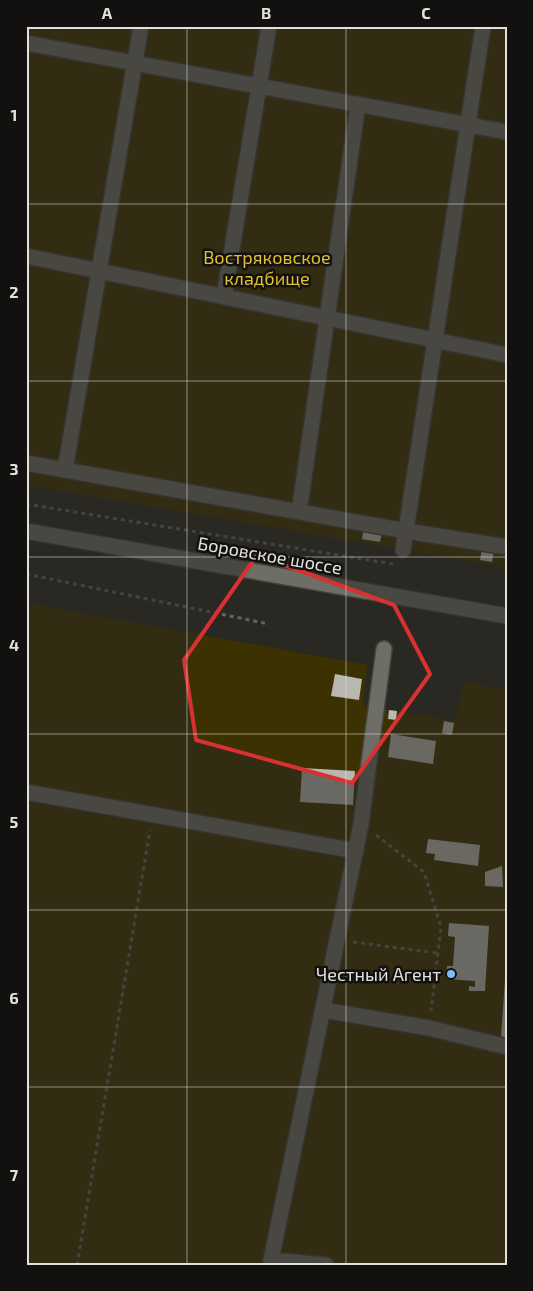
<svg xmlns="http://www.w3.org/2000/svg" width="533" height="1291" font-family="'Exo 2',sans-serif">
  <rect width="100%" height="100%" fill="#2a2823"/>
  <path fill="#3c3201" d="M26,26H507V568L26,485Z
    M26,603L367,665L363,706L454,720L464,682L507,690V1265H26Z"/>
  <path fill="#b8b7b0" d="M365,523L383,527L380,542L362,539Z
    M482,548L494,550L492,562L480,560Z
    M335,674L362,679L359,700L331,696Z
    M389,710L397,711L396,720L388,719Z
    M444,721L454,723L452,735L442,733Z
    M391,734L436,741L433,764L388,757Z
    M302,768L355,771L353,805L300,802Z
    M428,839L480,845L478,866L434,860L435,854L426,853Z
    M502,866L503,887L485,886V872Z
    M449,923L489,926L485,991H469V986L475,987V981L447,979V966H453L455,937L448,936Z
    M505,980H507V1038L501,1037Z"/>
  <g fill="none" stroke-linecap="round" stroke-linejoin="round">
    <defs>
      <path id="minor" d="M26,43L507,132
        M26,256L507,355
        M224,297L269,26
        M26,463L406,531L507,547
        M65,470L141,26
        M299,512L358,104
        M26,531L507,616
        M403,550L483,26
        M26,792L356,851
        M323,1010L429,1028L507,1047
        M270,1265L361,824L384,649
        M273,1265L271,1260L326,1265"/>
    </defs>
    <use href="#minor" stroke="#44433e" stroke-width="18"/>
    <path stroke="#666460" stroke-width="3" stroke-dasharray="4 4" stroke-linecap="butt" d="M26,504L393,564
      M26,574L269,624
      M376,835L424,872L441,927L431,1011
      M353,942L437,953
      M77,1265L150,830"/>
    <use href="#minor" stroke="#6e6d66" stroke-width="15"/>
  </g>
  <path d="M0 0H533V1291H0ZM257,555L394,605L430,674L352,783L196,740L184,660Z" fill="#2a2823" fill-opacity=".55" fill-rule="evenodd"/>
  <path fill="none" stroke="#d73131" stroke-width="4" stroke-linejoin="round" d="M257,555L394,605L430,674L352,783L196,740L184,660Z"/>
  <path fill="none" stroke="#e2e1de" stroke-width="1" stroke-opacity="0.55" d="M187,26V1265M346,26V1265M26,204H507M26,381H507M26,557H507M26,734H507M26,910H507M26,1087H507"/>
  <circle fill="#81bcfa" stroke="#12110f" stroke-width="2" cx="451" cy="974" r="5"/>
  <g text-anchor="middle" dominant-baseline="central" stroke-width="5" stroke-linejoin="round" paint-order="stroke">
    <g font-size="18" fill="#e0c132" stroke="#12110f">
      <text x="267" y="257">Востряковское<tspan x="267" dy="21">кладбище</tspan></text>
    </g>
    <g font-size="18" fill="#e2e1de" stroke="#12110f">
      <text transform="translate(270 555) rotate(10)">Боровское шоссе</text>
    </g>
    <g font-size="18" fill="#e2e1de" stroke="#12110f" text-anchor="end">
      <text x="441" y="974">Честный Агент</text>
    </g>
  </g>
  <rect width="533" height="1291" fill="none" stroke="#12110f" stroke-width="55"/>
  <rect x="28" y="28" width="478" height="1236" fill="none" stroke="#e2e1de" stroke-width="2"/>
  <g font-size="16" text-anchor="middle" font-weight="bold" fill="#e2e1de">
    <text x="107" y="19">A</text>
    <text x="266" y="19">B</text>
    <text x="426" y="19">C</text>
    <text x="14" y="121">1</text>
    <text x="14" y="298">2</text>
    <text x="14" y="475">3</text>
    <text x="14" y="651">4</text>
    <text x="14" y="828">5</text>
    <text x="14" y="1004">6</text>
    <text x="14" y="1181">7</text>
  </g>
</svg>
